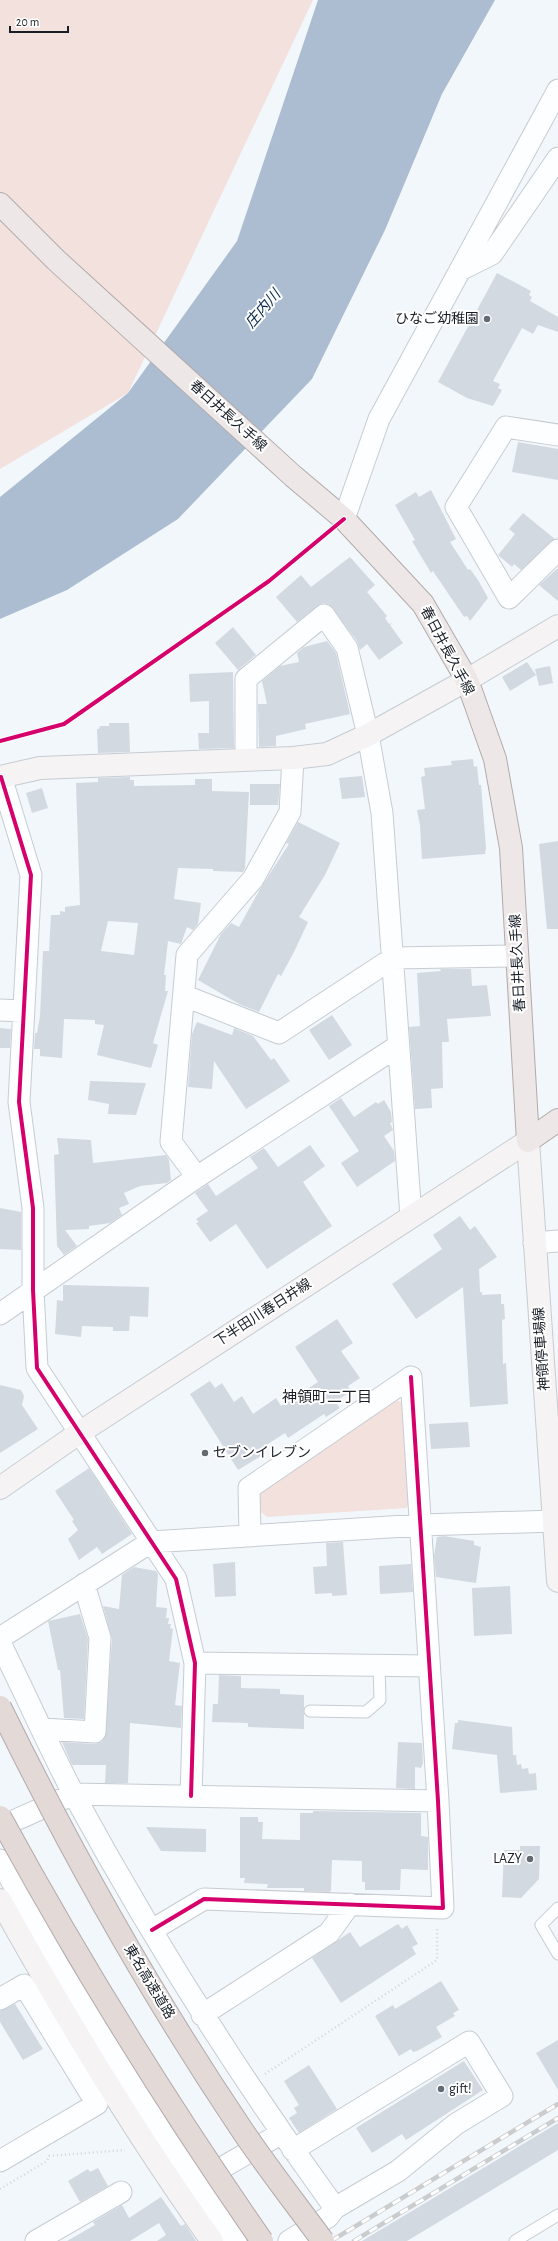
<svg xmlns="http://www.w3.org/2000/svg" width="558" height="2241" font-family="'Alegreya Sans','Noto Sans JP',sans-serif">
  <rect width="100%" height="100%" fill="#f2f7fc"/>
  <path fill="#f3e1dd" d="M0,0H313L128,393L0,469Z
    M392,1398L405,1404L411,1502L406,1508L267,1517L260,1511L258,1491Z"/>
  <path fill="#acbdd1" d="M318,0H495L442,94L385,230L312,379L178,519L67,590L0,619V497L128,393L237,241Z"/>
  <path fill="#d2d9e0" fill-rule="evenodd" d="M497,273L531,291L529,295L532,297L530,301L558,317V332L538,325L533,334L522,328L493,381L500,384L498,388L502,390L493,406L467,398L438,382Z
    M518,442L558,449V480L512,472Z
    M431,490L456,539L450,542L468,570L470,569L478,580L488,598L470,621L467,616L464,617L433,571L431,573L412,541L415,540L395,505L416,492L419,497Z
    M523,513L555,539L521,570L514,564L512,567L498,555L515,534L509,529Z
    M350,557L375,585L367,592L387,616L385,618L389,624L392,623L390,625L403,643L379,660L367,644L360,650L357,641L329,604L323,603L317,606L297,622L276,597L301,575L311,587Z
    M558,568V601L539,585Z
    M233,627L256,655L238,670L215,643Z
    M327,641L336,653L350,714L305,724L306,729L276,736V746L259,747L258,704H267L262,681L280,666L299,662L297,653L304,647Z
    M527,662L536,675L510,691L502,677Z
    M550,666L553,683L539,686L535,669Z
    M233,672L234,748L199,749L198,733H209V701L190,702L189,674Z
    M109,723H129L130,752L98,753L97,729H99L100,726H109Z
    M473,759L474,767L477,766L479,785H481L486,848L485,854L422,859L420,825L417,810L425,809L421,777L425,776L424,768L452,765L451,761Z
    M362,776L365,797L342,799L339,778Z
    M130,777V780H134V786L195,785V779H212V791L249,792L245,868L243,872L213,871V869L178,868L174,899L201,903L198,924L193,930L187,927L181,944L168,941L164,975H166L165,991H168L153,1043L158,1045L151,1068L97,1055L104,1025L95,1024V1020L64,1019L62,1058L40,1056V1049H34L35,1033H37L40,1016L43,951H49L51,915H60V911L65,912V907L80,905L76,783L98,782V778ZM108,921L138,923L134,955L101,951Z
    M250,784H280L278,805H250Z
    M42,788L48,808L32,813L26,793Z
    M298,822L340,843L325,875L299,917L308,922L294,952L281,976L278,974L259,1012L239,1004L198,980L221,934L231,923L239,927L260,889L289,844L286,843Z
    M558,841V929H547L539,844Z
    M440,969H471L472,986L487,985L491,1016L447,1019L449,1042H442L443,1088L431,1089L432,1108L415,1109L409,1027L420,1026L417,973L441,971Z
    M332,1015L352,1045L329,1060L309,1030Z
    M197,1022L232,1035L234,1028L253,1036L271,1060L274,1058L290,1081L246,1109L214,1061L212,1089L188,1087L192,1034Z
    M0,1028L11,1029L10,1048H0Z
    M90,1081L146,1083L136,1115L108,1114L109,1104L88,1100Z
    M341,1098L354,1117L376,1102L378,1104L384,1100L391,1112L392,1122L390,1123L393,1130L384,1136L394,1151L395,1161L357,1187L341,1163L359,1151L329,1106Z
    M57,1138L91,1140L93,1163L166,1155L169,1160L171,1180L167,1183L140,1186L124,1193L129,1204L119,1208L122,1215L110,1223L89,1226V1229L65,1230L77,1246L64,1255L57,1246L54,1155L59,1154Z
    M310,1145L325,1166L303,1182L332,1226L267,1269L236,1224L210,1242L196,1223L199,1222L196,1219L208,1211L195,1193L208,1184L216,1196L258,1168L250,1157L264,1148L278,1167Z
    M0,1208L21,1212V1250L0,1249Z
    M460,1216L470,1230L475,1226L497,1257L479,1269L480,1292H482V1295L501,1294V1304H504L505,1319L502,1320L503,1364L506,1363L508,1404L470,1407L463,1287L416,1319L392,1284L442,1249L433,1235Z
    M63,1285L149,1287L148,1317L130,1316L129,1331H113V1327L82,1326L81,1337L55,1334L57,1300L63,1301Z
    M337,1319L353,1343L341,1351L360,1378L348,1386L351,1391L335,1402L340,1408L326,1417L324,1414L288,1438L285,1433L257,1451L261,1456L238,1470L190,1394L210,1381L215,1388L222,1383L234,1402L242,1396L253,1414L276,1398L281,1406L318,1382L295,1347Z
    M0,1385L21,1390L24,1396L22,1405L38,1429L0,1453Z
    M468,1422L470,1447L431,1449L429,1424Z
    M89,1468L132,1534L102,1554L97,1547L79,1560L68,1539L78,1530L72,1521L74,1520L55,1491Z
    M444,1536L474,1541V1545L481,1547L476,1583L436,1577L434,1556L437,1537Z
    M343,1542L347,1595L332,1596V1593L315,1594L313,1567L327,1566L326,1543Z
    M235,1562L236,1596L215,1597L213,1564Z
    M411,1564L413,1592L380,1594L379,1566Z
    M134,1567L156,1571L158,1574L156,1607L167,1608L166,1618H169L168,1624H171L170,1628L173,1629L169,1661L180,1663L175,1705L182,1706L181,1728L130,1723L128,1783H105L106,1765H72L62,1742L95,1744L101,1742L105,1738L112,1639L103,1606L119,1609L122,1575Z
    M510,1586L512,1634L474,1636L472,1588Z
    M80,1614L88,1639L84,1719L64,1718L60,1670H58L48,1621Z
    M219,1675L241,1676V1688L280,1689V1694L304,1695V1729L248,1727V1723L212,1722L213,1704H218Z
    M458,1720L512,1727L513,1755H516L517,1765L521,1764L522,1769L528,1768L529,1774L536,1773L537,1790L500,1793L497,1755L452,1749L455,1723H458Z
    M398,1742L422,1743L423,1763L421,1768L415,1767V1789L396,1788Z
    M313,1811L421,1813V1836L428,1837V1870L401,1869L400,1890H365V1882H362V1861L332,1860L331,1891L329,1892L304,1891V1888H267L268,1884L244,1883L245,1878H240V1817H258V1822H263L262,1839L300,1840V1813H313Z
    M146,1827L206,1829V1852L161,1851Z
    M520,1846H540L539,1879L521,1898L502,1897L504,1850H520Z
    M398,1924L402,1929L407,1925L418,1944L412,1947L416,1954L341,2003L312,1958L350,1932L360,1947Z
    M441,1981L459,2010L453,2013L455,2016L436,2027L442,2037L417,2051L413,2052L411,2049L399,2056L375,2016L393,2005L395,2009Z
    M15,2004L43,2049L23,2060L0,2022V2011Z
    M558,2040V2090L536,2053Z
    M464,2061L483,2090L406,2140L402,2134L372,2153L356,2128Z
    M309,2065L337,2109L299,2133L289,2118L297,2113L294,2108L299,2105L284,2081Z
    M558,2123V2150L407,2241H362Z
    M98,2168L108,2186L80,2202L68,2181L88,2169L90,2172Z
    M161,2197L181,2226L185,2224L196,2241H157L166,2235L159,2223L130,2241H67L95,2225L93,2222L122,2205L129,2218Z"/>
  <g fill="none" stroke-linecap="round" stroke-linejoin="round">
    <defs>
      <path id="lane" d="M310,1711L366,1712L380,1700L379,1666
        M558,1908L541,1925L558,1954
        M515,2241L558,2215"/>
      <path id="street" d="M460,270L492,254L558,158
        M558,435L506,427L456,507L509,598L558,550
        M344,519L379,419L558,90
        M246,758V679L324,615L347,648L368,735L382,813L411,1217
        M1,777L31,875L19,1102L33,1208V1290L37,1368L176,1579L195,1663L191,1796
        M185,996L279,1033L393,958L517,956
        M0,1010L22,1011
        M197,1177L171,1142L187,955L253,879L290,812L293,758
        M534,1243L558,1241
        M0,1314L197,1177L398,1046
        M250,1535L249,1488L411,1377
        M0,1638L151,1542L421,1525L555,1521
        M0,1643C25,1693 48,1745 74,1795C152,1938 239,2076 335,2208
        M195,1663L429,1666
        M42,1729L95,1732L100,1638L84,1584
        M0,1827L74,1794L438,1801
        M0,1860L59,1967L165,2137L236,2241
        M152,1930L204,1899L443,1908L438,1801L411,1377
        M0,1999L24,1985L97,2104L0,2161
        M202,2015L329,1933L350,1904
        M199,2181L282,2133
        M36,2241L121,2192
        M289,2241L328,2217L335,2208L398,2171L456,2124L502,2096L469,2042L293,2150"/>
      <path id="secondary" d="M0,777L40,768L293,758L327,754L368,735L467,680L558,626
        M0,1488L79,1433L528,1141L558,1581
        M0,1900C65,2017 134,2132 212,2241"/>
      <path id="primary" d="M0,204L56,260L293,476L344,519L423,604L467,680L495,759L511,848L528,1141
        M528,1141L558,1120"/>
    </defs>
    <use href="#lane" stroke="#c6ccd2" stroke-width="13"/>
    <use href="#street" stroke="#c6ccd2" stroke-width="23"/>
    <use href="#secondary" stroke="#c6ccd2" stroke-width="24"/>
    <use href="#primary" stroke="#b2aaaa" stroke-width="24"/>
    <path stroke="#d3d5d7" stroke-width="2.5" stroke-dasharray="1 3" stroke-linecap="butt" d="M265,2074L437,1960V1927
      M0,2189L47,2161L49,2156L125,2150"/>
    <use href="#lane" stroke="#fdfeff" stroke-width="11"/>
    <use href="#street" stroke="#fdfeff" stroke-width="21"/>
    <use href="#secondary" stroke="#f5f3f3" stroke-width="22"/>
    <use href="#primary" stroke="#ede8e7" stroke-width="22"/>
    <defs>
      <path id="rail" d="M331,2241L558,2104
        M354,2241L558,2118"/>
    </defs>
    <use href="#rail" stroke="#cacccd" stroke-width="4.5"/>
    <use href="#rail" stroke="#fff" stroke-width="3" stroke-dasharray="9" stroke-linecap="butt"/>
    <defs>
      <path id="highway-bridge" d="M0,1707C71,1852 150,1993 240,2127C266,2166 295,2203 323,2241
        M0,1817C80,1964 167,2104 262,2241"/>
    </defs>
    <use href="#highway-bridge" stroke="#b2aaaa" stroke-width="24" stroke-linecap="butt"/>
    <use href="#highway-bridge" stroke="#e3d9d7" stroke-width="22"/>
    <defs>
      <path id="cycleway" d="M0,741L64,724L269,581L344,519
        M1,777L31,875L19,1102L33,1208V1290L37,1368L176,1579L195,1663L191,1796
        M152,1930L204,1899L443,1908L438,1801L411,1377"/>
    </defs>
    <use href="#cycleway" stroke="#fff" stroke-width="6"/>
    <use href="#cycleway" stroke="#d6006c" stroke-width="4"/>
  </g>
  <g fill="#646a71" stroke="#fff" stroke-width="1.5">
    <circle cx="487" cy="319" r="4"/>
    <circle cx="205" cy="1453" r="4"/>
    <circle cx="530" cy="1859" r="4"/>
    <circle cx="441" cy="2089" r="4"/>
  </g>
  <g text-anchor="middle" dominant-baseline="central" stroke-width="4" stroke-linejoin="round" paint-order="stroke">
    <g font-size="14" fill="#181e26" stroke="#fff" text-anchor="end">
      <text x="479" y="319">ひなご幼稚園</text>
      <text x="213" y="1453" text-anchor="start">セブンイレブン</text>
      <text x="522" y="1859">LAZY</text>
      <text x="449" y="2089" text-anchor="start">gift!</text>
    </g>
    <g font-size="14" fill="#181e26" stroke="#fff">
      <text transform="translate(228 416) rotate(42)">春日井長久手線</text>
      <text transform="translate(447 651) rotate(62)">春日井長久手線</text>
      <text transform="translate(518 963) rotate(-93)">春日井長久手線</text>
      <text transform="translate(263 1313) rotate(-33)">下半田川春日井線</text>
      <text transform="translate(542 1349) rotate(-94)">神領停車場線</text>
      <text transform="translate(149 1982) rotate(59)">東名高速道路</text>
    </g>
    <g font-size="15" font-style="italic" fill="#07294e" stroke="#fff">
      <text transform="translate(263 309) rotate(-49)">庄内川</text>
    </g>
    <g font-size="15" fill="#181e26" stroke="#fff">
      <text x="327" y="1397">神領町二丁目</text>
    </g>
  </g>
  <path d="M10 26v6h58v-6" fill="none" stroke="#181e26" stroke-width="2"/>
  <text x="16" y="26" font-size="12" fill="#181e26" stroke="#ffffff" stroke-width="3" paint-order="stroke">20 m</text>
</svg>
